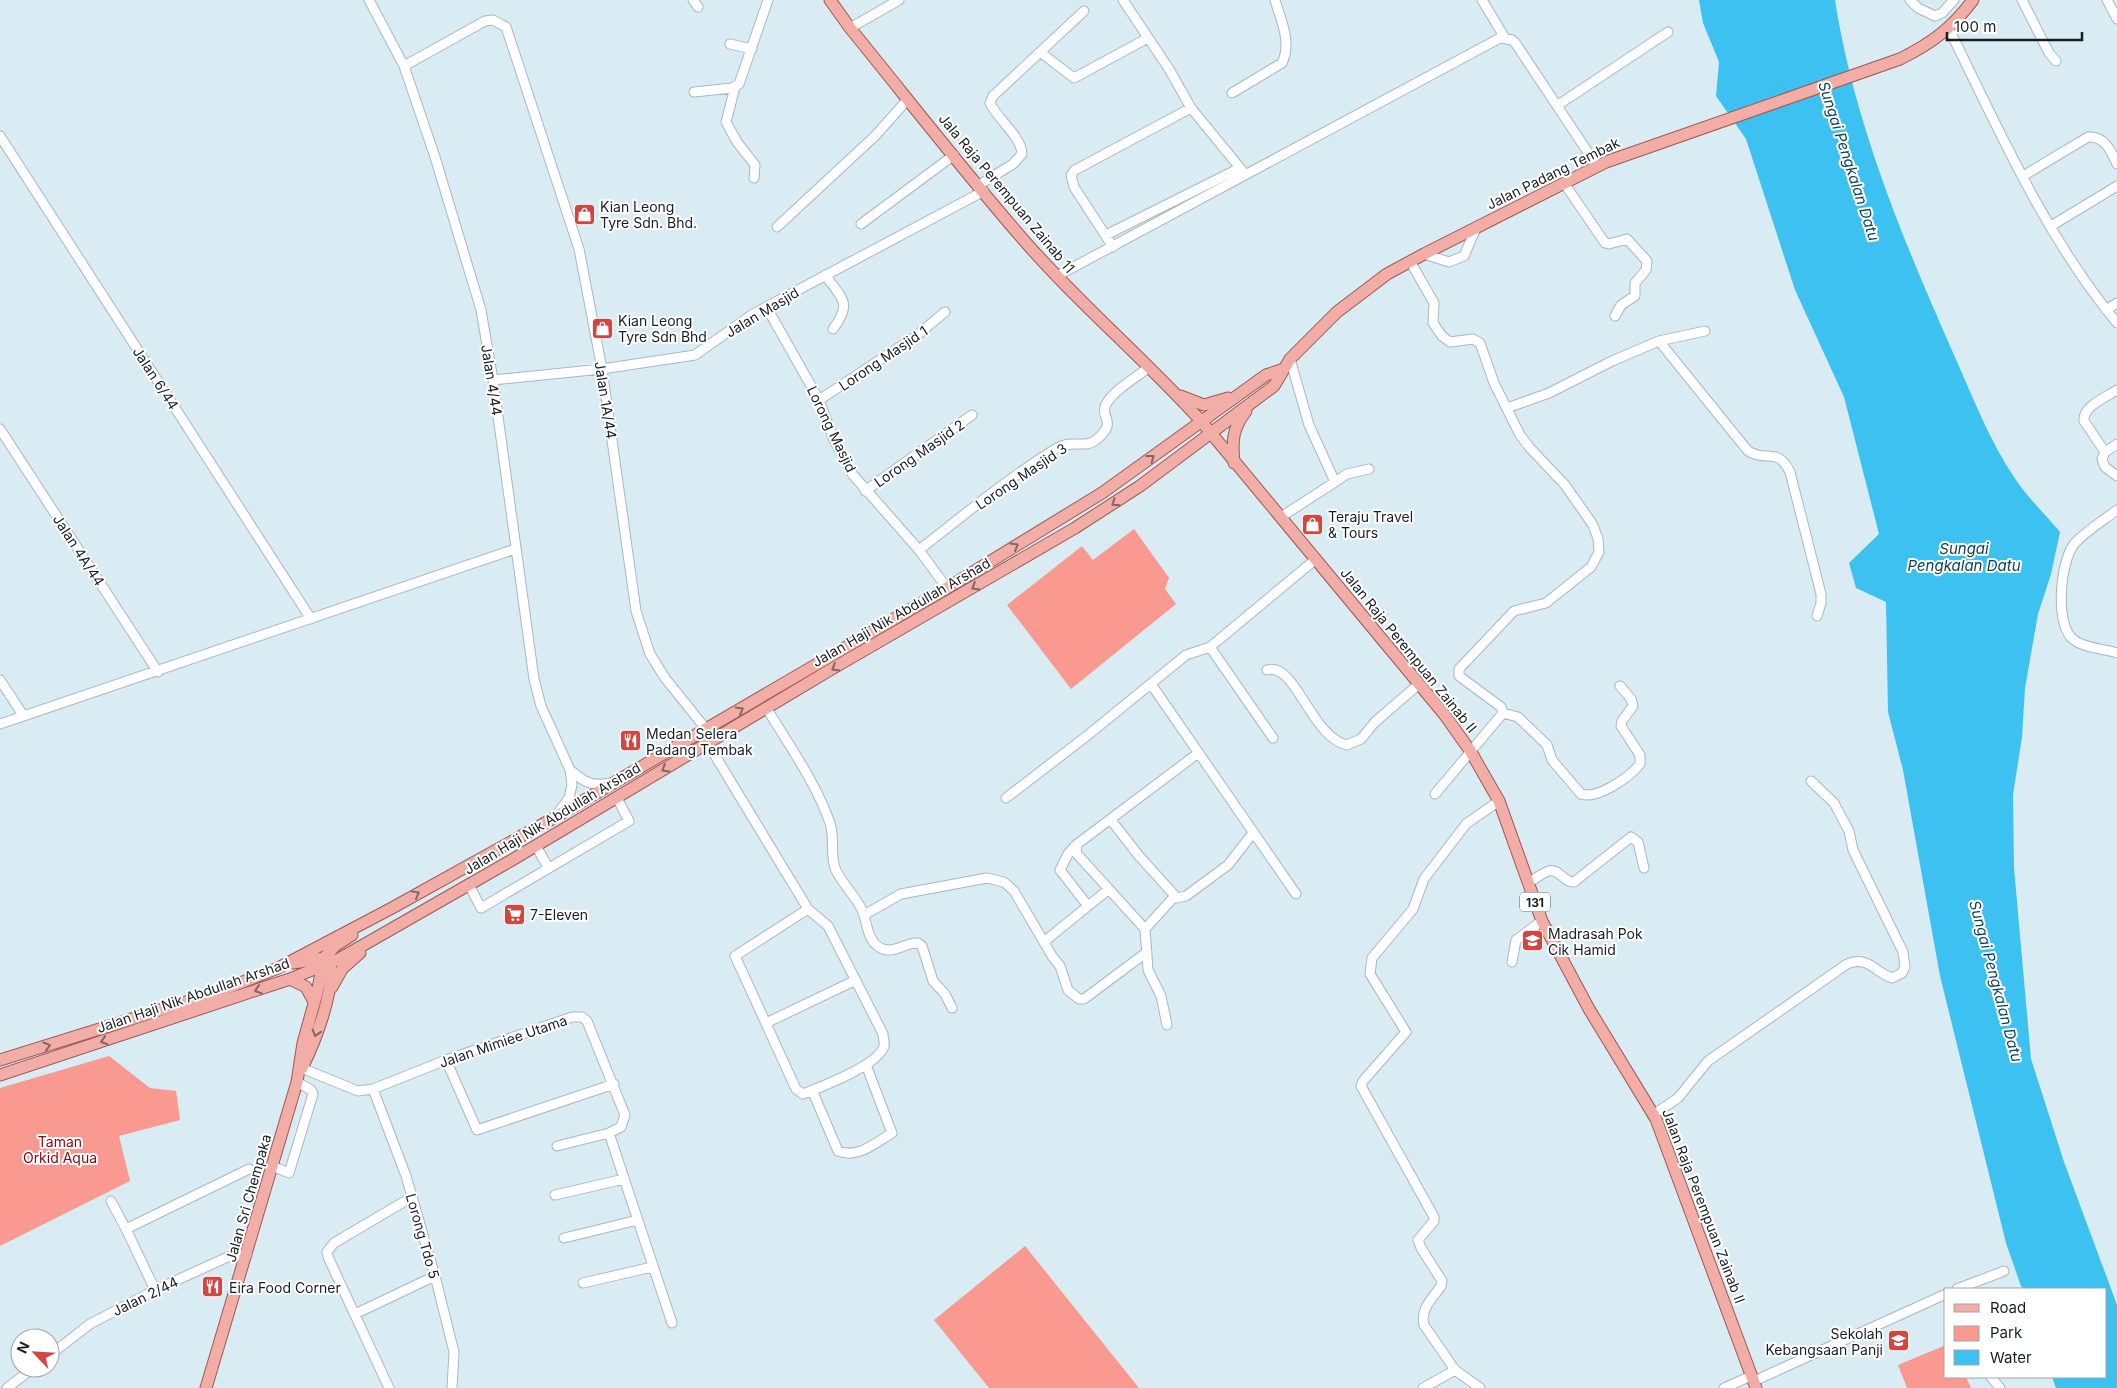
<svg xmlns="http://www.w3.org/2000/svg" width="2117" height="1388" font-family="Inter,sans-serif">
  <rect width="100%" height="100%" fill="#d9ebf3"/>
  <path fill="#f9998f" d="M1134,529L1169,578L1165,589L1176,604L1071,689L1007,605L1082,546L1093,560Z
    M109,1056L150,1088L176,1091L180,1120L119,1136L130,1181L0,1246V1088Z
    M1025,1246L1139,1388H989L934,1320Z
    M1946,1345V1377H1966L1971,1388H1907L1898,1365Z"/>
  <path fill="#3cc1f0" d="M1699,0H1835C1854,123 1904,242 1954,355C1972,395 1989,440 2014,477C2027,497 2045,514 2060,532L2051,574L2038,614L2025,688L2022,737L2013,795L2014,868L2031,1059L2064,1162L2117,1305V1388H2056L2052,1377H2106V1289H2022L2006,1243L1940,976L1903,770L1888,712L1886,602L1856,588L1849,563L1879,534L1844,397L1795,290L1746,139L1716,96L1719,62L1703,23Z"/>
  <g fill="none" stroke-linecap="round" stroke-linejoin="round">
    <defs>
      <path id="minor" d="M369,0L404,66L435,157L481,310L493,380L534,679L541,706L570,770L572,785L569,798L557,814
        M693,0L698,7
        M1123,0L1169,69L1191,108L1245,174
        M1482,0L1505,38
        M1910,0L1918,8L1935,16L1942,13L1954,0
        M2022,0L2049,53L2056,61
        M2107,0L2117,19
        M850,28L899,0
        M1949,29C1999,130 2045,236 2117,323
        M730,44L752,49
        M1040,52L1074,78L1148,38
        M404,66L485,21L493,20L506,27L579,249L602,369L636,611L650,654L665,678L706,729
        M735,87L726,122L737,142L755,165L754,178
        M694,92L732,88L739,84L768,0
        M1232,93L1282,63C1292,43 1281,20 1275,0
        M1558,105L1668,32
        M0,136L311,619
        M2023,176L2088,137C2105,136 2111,151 2117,164
        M1564,183L1605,243L1609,244L1627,239L1647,261L1646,270L1635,283V296L1621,305L1615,316
        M979,185L1013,164L1022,154C1021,136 998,120 990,103L993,96L1084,11
        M861,224L954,155
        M2051,226L2117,186
        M777,227L875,136L908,99
        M1106,235L1240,168
        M1113,247L1074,187L1071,175L1075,170L1191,108
        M1424,254L1449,262L1464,256L1476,228
        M1410,261L1434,303L1433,323L1442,336L1450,342L1473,339L1480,343L1494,383L1520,435L1530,448L1565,485L1593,525L1598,539L1599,552L1591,567L1546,603L1514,611L1459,669V676L1501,707L1503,713L1435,794
        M825,275C842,299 853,302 833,329
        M1057,276L1500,38L1512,40L1516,44L1597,166
        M767,308L819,400L834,440L853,475L919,550L947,588
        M2106,310L2117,303
        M1659,341L1748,451C1767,463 1777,446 1790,472L1821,594V603L1817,616
        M493,380L602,369L695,355L753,314L984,191
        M819,400L916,336L945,312
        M1507,408L1549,393L1612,361L1659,341L1705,331
        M0,429L158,672
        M2117,444L2105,452L2102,459L2105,467L2117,476
        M2105,452L2084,421C2082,407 2106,397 2117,390
        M1335,482L1347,474L1369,469
        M865,491L972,415
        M2117,510C2104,520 2087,530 2075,543C2060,560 2054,626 2074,640C2086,649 2103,648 2117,653
        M1281,517L1335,482L1309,425L1290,359
        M919,550C964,515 1008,478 1057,448C1072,439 1085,449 1096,440C1119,421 1099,418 1106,404C1115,389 1136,378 1149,367
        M1210,647L1273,738
        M1267,670C1295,661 1311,737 1347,745L1361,739L1375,722L1419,684
        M0,680L23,715
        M1151,684L1296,894
        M767,709C789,745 816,783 830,823C835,837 830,854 835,868C841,883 855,895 862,910C867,921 867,940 879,947C892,956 905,942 918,943L922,946L933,981L945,994L952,1008
        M1503,713L1518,717L1547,745L1552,760L1581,794C1597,800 1630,777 1640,764V755L1621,726L1622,721L1633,706L1631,699L1620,686
        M0,724L515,549
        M708,744L808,909L828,926L883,1034C883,1037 885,1043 884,1046C879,1065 821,1087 803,1094L796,1089L735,956L808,909
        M570,770C584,782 592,787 610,783
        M1006,798L1088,735L1186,655L1210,647L1316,559
        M1111,820L1139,856L1177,898L1186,896L1228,865L1253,833
        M1076,845L1068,854L1060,870L1088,906
        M536,846L548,867
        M1528,883C1535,879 1542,873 1549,871C1559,868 1564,883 1574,882L1631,837L1638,842L1644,868
        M469,885L481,908L629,821L617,798
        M864,915L901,894L987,878L1004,882L1014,891L1052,956L1060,966L1068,990L1079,999H1084L1147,952
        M1145,929L1077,854L1076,845L1197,754
        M1045,941L1109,889
        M1512,962L1516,940L1542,921
        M766,1023L856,980
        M1167,1025L1161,996L1148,970L1145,929L1174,897
        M446,1060L477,1130L614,1084
        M299,1067L358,1091L373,1089L446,1060L572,1017H582L587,1021L625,1115L621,1127L609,1133L557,1146
        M373,1089L406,1176L435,1276L454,1352L452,1388
        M812,1090L838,1151C858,1159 875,1143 892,1133L866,1065
        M1654,1114L1678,1098L1708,1061L1847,964C1867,955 1875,972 1892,978L1902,973L1905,967L1903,952L1853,850L1849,831L1834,803L1811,781
        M609,1133L672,1323
        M272,1166L289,1173L313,1094L311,1090L297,1082
        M555,1195L624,1179
        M111,1201L126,1229
        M564,1238L638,1220
        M583,1283L652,1267
        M1957,1289L2004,1271
        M155,1290L126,1229L249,1169
        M355,1314L435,1276
        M50,1355L90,1324L155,1290L230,1256L247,1255
        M1991,1377L2000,1388
        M1754,1381L1946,1294
        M7,1388L33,1368
        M389,1388L328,1257L327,1252L334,1243L412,1197
        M1423,1388L1455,1370
        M1480,1388L1455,1370L1424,1325C1420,1309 1432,1299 1441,1286L1442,1281L1421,1248L1418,1240L1434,1221V1217L1361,1086L1363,1081L1406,1032L1370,974L1372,958L1413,909L1424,879L1466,824L1499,801
        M1724,1388L1751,1376"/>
      <path id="major" d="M830,0L850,28C907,98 962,169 1021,237C1077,302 1143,357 1201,421L1444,714L1471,752L1499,801L1542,921L1589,1009L1656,1119L1756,1388
        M1181,396L1204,405L1228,398
        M1234,463C1232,442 1232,429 1246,411
        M293,963L324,958L330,963C335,991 315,1042 302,1068
        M290,979L306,987L314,1002
        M332,987L342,969L360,953
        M0,1060L215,993L278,968L392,908L552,819L947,588L1102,493L1266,375L1284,369
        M0,1075L290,979L339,959L512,860L830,670L1075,528L1140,486L1274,386L1290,359L1337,312L1387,274L1424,254L1606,162L1900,59C1932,43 1951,29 1973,0
        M206,1388L297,1082L303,1043L317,993L324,958L335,946L352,935"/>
    </defs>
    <use href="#minor" stroke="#a7b9c1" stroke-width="11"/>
    <use href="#major" stroke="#a05853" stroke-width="13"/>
    <use href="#minor" stroke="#fff" stroke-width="9"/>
    <use href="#major" stroke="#f2ada7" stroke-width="11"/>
  </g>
  <defs><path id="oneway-chevron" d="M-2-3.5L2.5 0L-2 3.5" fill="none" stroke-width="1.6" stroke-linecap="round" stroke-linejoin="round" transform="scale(1.25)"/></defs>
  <g stroke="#856664">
    <use href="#oneway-chevron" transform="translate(1151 458) rotate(-37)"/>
    <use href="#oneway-chevron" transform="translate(1115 503) rotate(146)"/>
    <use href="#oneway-chevron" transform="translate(1015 546) rotate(-31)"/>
    <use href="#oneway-chevron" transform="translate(975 587) rotate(149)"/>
    <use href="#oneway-chevron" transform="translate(835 668) rotate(150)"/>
    <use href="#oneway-chevron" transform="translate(740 710) rotate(-30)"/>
    <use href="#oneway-chevron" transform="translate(665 769) rotate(149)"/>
    <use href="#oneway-chevron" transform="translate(416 894) rotate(-29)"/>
    <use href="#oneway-chevron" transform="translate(258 990) rotate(162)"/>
    <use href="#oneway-chevron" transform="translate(316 1033) rotate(107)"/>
    <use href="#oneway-chevron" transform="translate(104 1041) rotate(162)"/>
    <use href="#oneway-chevron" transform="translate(47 1046) rotate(-16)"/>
  </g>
  <defs>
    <symbol id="shop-square" viewBox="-11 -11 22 22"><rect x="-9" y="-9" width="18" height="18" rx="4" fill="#d44540" stroke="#fff"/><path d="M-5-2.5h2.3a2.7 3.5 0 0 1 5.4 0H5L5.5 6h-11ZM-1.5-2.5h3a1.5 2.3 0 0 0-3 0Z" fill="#fff"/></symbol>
    <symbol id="restaurant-square" viewBox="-11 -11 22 22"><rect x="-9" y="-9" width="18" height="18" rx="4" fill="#d44540" stroke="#fff"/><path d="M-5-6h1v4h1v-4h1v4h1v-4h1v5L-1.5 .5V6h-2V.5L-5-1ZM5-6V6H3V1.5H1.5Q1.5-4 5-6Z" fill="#fff"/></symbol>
    <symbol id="supermarket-square" viewBox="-11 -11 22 22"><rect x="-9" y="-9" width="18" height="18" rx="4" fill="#d44540" stroke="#fff"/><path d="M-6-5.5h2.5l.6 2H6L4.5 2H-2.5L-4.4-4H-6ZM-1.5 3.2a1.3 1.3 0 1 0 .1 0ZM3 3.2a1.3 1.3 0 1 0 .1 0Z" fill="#fff"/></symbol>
    <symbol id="school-square" viewBox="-11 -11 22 22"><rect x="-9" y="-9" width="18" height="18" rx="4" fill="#d44540" stroke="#fff"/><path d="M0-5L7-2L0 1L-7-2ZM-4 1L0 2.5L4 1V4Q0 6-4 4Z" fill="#fff"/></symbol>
  </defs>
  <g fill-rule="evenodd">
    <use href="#shop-square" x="572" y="202" width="25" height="25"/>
    <use href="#shop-square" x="590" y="316" width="25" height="25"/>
    <use href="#shop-square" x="1300" y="512" width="25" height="25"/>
    <use href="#restaurant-square" x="618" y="728" width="25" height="25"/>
    <use href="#supermarket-square" x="502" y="902" width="25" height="25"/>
    <use href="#school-square" x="1520" y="928" width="25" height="25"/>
    <use href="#restaurant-square" x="200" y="1274" width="25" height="25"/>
    <use href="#school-square" x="1886" y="1328" width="25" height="25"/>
  </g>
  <g text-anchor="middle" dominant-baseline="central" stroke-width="4" stroke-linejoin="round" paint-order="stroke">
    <rect fill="#fff" stroke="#5d6264" stroke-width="1" x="1520" y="892.5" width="30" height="19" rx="4"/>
    <g font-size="12" font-weight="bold" fill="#181f22">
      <text x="1535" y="902">131</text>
    </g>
    <g font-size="14" fill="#181f22" stroke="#fff">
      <text transform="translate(1553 173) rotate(-26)">Jalan Padang Tembak</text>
      <text transform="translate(1007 193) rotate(50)">Jala Raja Perempuan Zainab 11</text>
      <text transform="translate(762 312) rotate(-31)">Jalan Masjid</text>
      <text transform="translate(883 358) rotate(-34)">Lorong Masjid 1</text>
      <text transform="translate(156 378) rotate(57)">Jalan 6/44</text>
      <text transform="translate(492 380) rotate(81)">Jalan 4/44</text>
      <text transform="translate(606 400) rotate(81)">Jalan 1A/44</text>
      <text transform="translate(832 429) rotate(64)">Lorong Masjid</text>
      <text transform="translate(919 453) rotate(-35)">Lorong Masjid 2</text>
      <text transform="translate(1021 476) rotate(-34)">Lorong Masjid 3</text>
      <text transform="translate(79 550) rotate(57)">Jalan 4A/44</text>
      <text transform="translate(901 612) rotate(-30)">Jalan Haji Nik Abdullah Arshad</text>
      <text transform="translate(1409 650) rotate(51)">Jalan Raja Perempuan Zainab II</text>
      <text transform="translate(552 818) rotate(-31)">Jalan Haji Nik Abdullah Arshad</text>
      <text transform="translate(193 995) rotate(-19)">Jalan Haji Nik Abdullah Arshad</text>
      <text transform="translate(503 1041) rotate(-19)">Jalan Mimiee Utama</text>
      <text transform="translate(248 1198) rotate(-74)">Jalan Sri Chempaka</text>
      <text transform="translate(1704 1206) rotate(69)">Jalan Raja Perempuan Zainab II</text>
      <text transform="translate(423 1236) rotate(74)">Lorong Tdo 5</text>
      <text transform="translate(145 1296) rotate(-26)">Jalan 2/44</text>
    </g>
    <g font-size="14" fill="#181f22" stroke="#fff" text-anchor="start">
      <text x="600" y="206">Kian Leong<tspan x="600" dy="16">Tyre Sdn. Bhd.</tspan></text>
      <text x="618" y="320">Kian Leong<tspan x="618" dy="16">Tyre Sdn Bhd</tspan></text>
      <text x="1328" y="516">Teraju Travel<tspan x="1328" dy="16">&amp; Tours</tspan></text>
      <text x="646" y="733">Medan Selera<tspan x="646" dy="16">Padang Tembak</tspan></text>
      <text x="530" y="914">7-Eleven</text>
      <text x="1548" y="933">Madrasah Pok<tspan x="1548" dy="16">Cik Hamid</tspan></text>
      <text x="229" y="1287">Eira Food Corner</text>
      <text x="1883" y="1333" text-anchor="end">Sekolah<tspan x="1883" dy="16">Kebangsaan Panji</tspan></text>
    </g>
    <g font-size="14" fill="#8a0611" stroke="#fff">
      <text x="60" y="1141">Taman<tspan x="60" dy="16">Orkid Aqua</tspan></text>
    </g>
    <g font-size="15" font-style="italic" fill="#0b4357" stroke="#fff">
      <text transform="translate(1849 161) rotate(72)">Sungai Pengkalan Datu</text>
      <text x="1964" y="548">Sungai<tspan x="1964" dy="17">Pengkalan Datu</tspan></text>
      <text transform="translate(1996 981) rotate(75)">Sungai Pengkalan Datu</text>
    </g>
  </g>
  <rect x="1944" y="1288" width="162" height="90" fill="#ffffff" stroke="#a3a5a7"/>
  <rect x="1954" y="1304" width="25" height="8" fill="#f2ada7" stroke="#a3a5a7"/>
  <text x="1990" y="1313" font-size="15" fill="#181f22">Road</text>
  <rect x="1954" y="1326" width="25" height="15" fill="#f9998f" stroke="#a3a5a7"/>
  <text x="1990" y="1338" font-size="15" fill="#181f22">Park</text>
  <rect x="1954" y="1350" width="25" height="15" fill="#3cc1f0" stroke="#a3a5a7"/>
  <text x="1990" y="1363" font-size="15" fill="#181f22">Water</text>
  <g transform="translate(35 1353) rotate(295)"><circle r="24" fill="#ffffff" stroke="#a3a5a7"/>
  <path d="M0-4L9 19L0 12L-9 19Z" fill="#d44540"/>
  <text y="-8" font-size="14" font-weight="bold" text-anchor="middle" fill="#181f22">N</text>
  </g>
  <path d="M1947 32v8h135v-8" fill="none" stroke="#181f22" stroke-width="2.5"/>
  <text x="1954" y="32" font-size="15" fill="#181f22" stroke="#ffffff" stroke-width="4" paint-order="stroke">100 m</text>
</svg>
